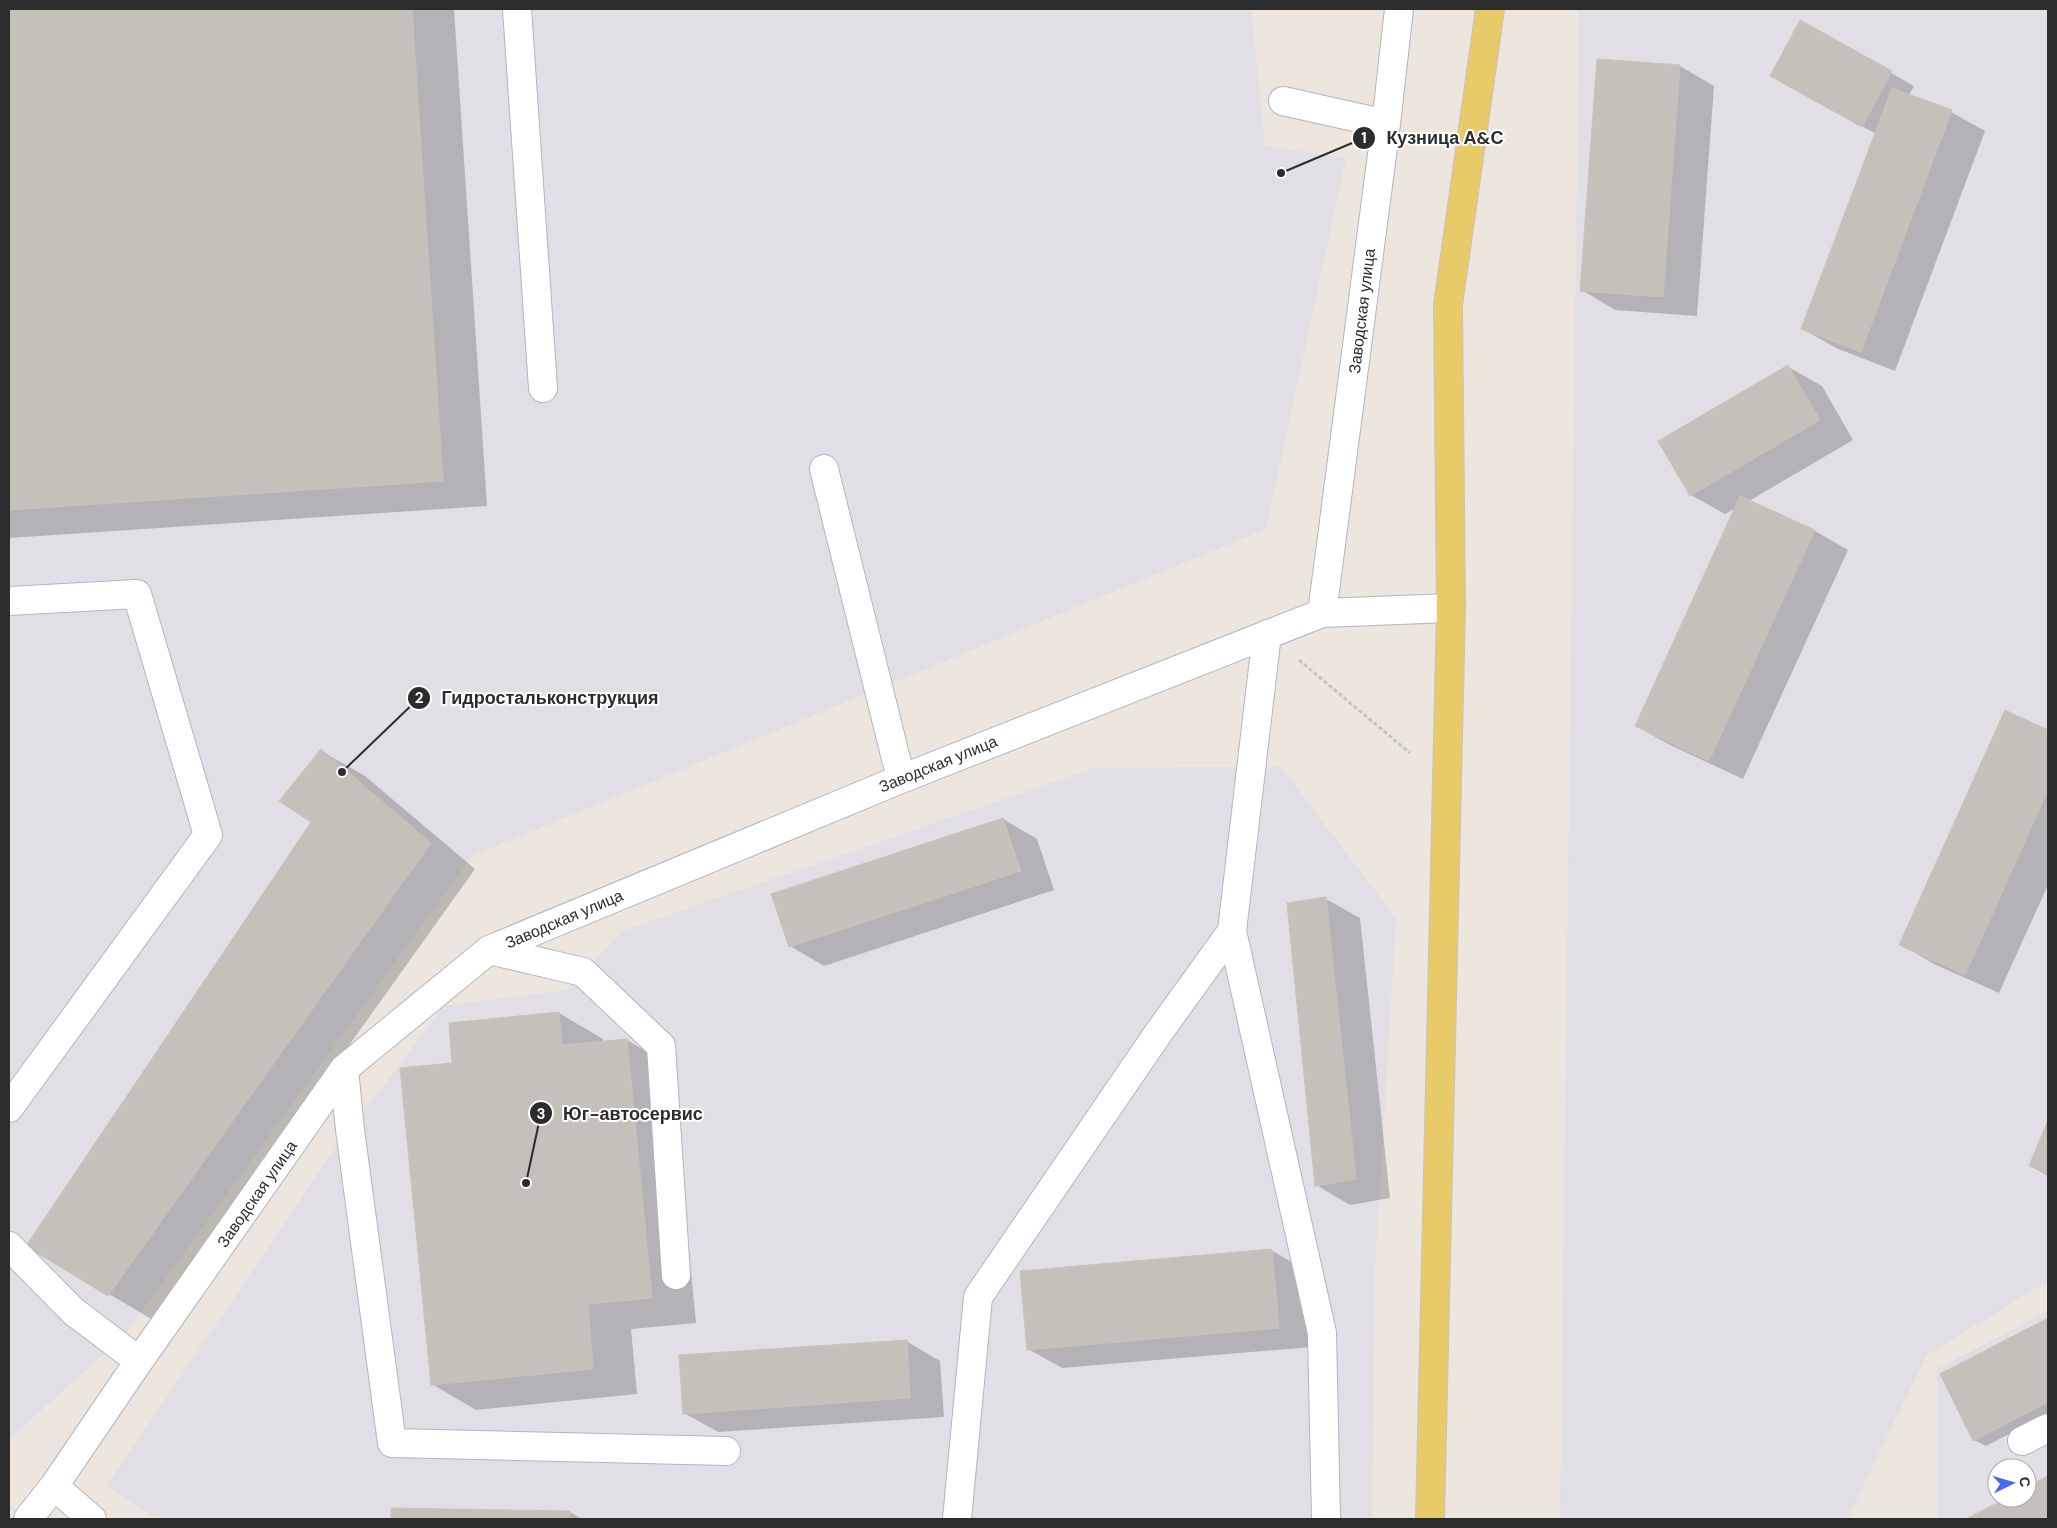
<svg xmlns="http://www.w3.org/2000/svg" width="2057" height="1528" font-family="'DM Sans',sans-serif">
  <rect width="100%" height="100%" fill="#ece6df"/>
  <path fill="#e1dfe5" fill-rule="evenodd" d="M9,9H1251L1265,146L1346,158L1266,529L472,856L123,1337L9,1439Z
    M1579,9H2048V1281L1927,1355L1847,1519H1560Z
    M1281,767L1396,918L1375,1270L1372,1519H163L151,1515L107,1486L324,1164L444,1006L566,990L622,931L1094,768Z
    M2048,1311V1519H1938L1937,1369ZM1997,1468H2027V1498H1997Z"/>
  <path fill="#0003" d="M9,9H454L487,506L9,538Z
    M1801,22L1914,86L1909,95L1951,112L1985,131L1895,371L1836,348L1803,329L1876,134L1794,88Z
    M1598,60L1680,66L1714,86L1697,316L1615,310L1582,290Z
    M1788,367L1822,386L1853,440L1749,501L1815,531L1848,550L1743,779L1670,745L1636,726L1736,508L1725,514L1691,495Z
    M2006,712L2048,732V885L1999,993L1934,964L1900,944Z
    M321,751L365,776L475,869L153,1320L28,1246L313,821Z
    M1003,819L1037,839L1054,890L824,966L790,946Z
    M1326,899L1360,918L1390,1198L1350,1205L1316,1185Z
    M559,1013L603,1039V1042L627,1040L671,1066L696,1323L631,1329L637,1394L476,1410L432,1384L454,1065L450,1024Z
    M2048,1123V1176L2030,1166Z
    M1271,1250L1305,1270L1312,1347L1062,1368L1028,1349Z
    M2048,1320V1414L1986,1446L1974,1440L1942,1375Z
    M906,1341L940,1361L944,1417L718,1432L684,1413Z
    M2048,1478V1519H1969L2009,1498H2027V1489Z
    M393,1509L570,1512L582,1519H392Z"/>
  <path fill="#c5c1ba" stroke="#c8c2b8" d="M9,9H412L443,481L9,510Z
    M1800,20L1892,71L1862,127L1770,76Z
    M1597,59L1680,65L1663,297L1580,291Z
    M1892,88L1952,110L1861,352L1801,329Z
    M1788,365L1820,420L1690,496L1658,441Z
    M1740,496L1815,530L1709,761L1635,726Z
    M2005,710L2048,730V790L1965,975L1899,945Z
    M321,749L431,843L108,1296L26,1246L311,822L279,801Z
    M1003,818L1021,871L789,947L771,894Z
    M1326,897L1356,1179L1315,1186L1287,903Z
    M559,1012L562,1045L627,1039L652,1298L588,1304L593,1369L431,1385L400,1068L452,1063L449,1023Z
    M2048,1120V1174L2029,1166Z
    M1272,1249L1279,1328L1027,1350L1020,1271Z
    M2048,1318V1402L1973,1441L1940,1374Z
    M907,1340L910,1398L683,1414L679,1355Z
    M2048,1476V1519H1966L2007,1498H2027V1487Z
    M391,1508L570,1511V1519H391Z"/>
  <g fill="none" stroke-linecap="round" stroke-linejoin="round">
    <defs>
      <path id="minor" d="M517,9L543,388
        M1283,101L1386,124
        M824,469L901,779
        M9,601L137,594L208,835L9,1108
        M1322,613L1386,124L1399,9
        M1267,634L1232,931L1322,1333L1326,1519
        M489,950L583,972L661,1046L676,1275
        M344,1069L350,1130L392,1443L726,1451
        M9,1246L73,1311L139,1361
        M2022,1441L2048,1428
        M54,1486L92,1519
        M28,1519L54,1486L139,1361L344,1069L489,950L901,779L1322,613L1451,608
        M957,1519L978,1297L1159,1032L1232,931"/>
      <path id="major" d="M1430,1519L1451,608L1448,305L1490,9"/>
    </defs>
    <use href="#minor" stroke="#b2b5be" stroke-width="30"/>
    <use href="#major" stroke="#c4c4c4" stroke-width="30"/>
    <path stroke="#c4c4c4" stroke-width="3" stroke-dasharray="4 2.5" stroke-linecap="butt" d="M1299,660L1410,753"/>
    <use href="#minor" stroke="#fff" stroke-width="28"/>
    <use href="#major" stroke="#e8ca68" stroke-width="28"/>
  </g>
  <g text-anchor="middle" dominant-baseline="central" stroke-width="4" stroke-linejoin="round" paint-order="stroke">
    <g font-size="16" fill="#2c2c2c" stroke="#fff">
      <text transform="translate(1362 311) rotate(-83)">Заводская улица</text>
      <text transform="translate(938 764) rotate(-22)">Заводская улица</text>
      <text transform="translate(564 919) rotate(-23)">Заводская улица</text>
      <text transform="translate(257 1194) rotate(-55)">Заводская улица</text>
    </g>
  </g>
  <path fill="none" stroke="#2c2c2c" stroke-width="2" d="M1281 173L1364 138M342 772L419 698M526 1183L541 1113"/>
  <g fill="#2c2c2c" stroke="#fff" stroke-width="2">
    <circle cx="1281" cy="173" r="5"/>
    <circle cx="342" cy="772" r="5"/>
    <circle cx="526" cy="1183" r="5"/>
    <circle cx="1364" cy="138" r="12"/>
    <circle cx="419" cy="698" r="12"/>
    <circle cx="541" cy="1113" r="12"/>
  </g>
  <g font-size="15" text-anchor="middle" font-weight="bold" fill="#fff">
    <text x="1364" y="143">1</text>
    <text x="419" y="703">2</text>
    <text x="541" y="1119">3</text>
  </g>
  <g font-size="18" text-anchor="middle" font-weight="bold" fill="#2c2c2c" stroke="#fff" stroke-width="4" stroke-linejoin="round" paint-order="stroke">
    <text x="1445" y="144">Кузница А&amp;С</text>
    <text x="550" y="704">Гидростальконструкция</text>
    <text x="633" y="1120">Юг-автосервис</text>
  </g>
  <rect width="2057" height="1528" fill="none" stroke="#2c2c2c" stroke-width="20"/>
  <g transform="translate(2012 1483) rotate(85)"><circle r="24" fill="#ffffff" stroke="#ababab"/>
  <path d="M0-4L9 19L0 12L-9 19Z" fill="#4968ef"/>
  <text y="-8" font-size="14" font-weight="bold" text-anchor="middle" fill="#2c2c2c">С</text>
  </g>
</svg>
